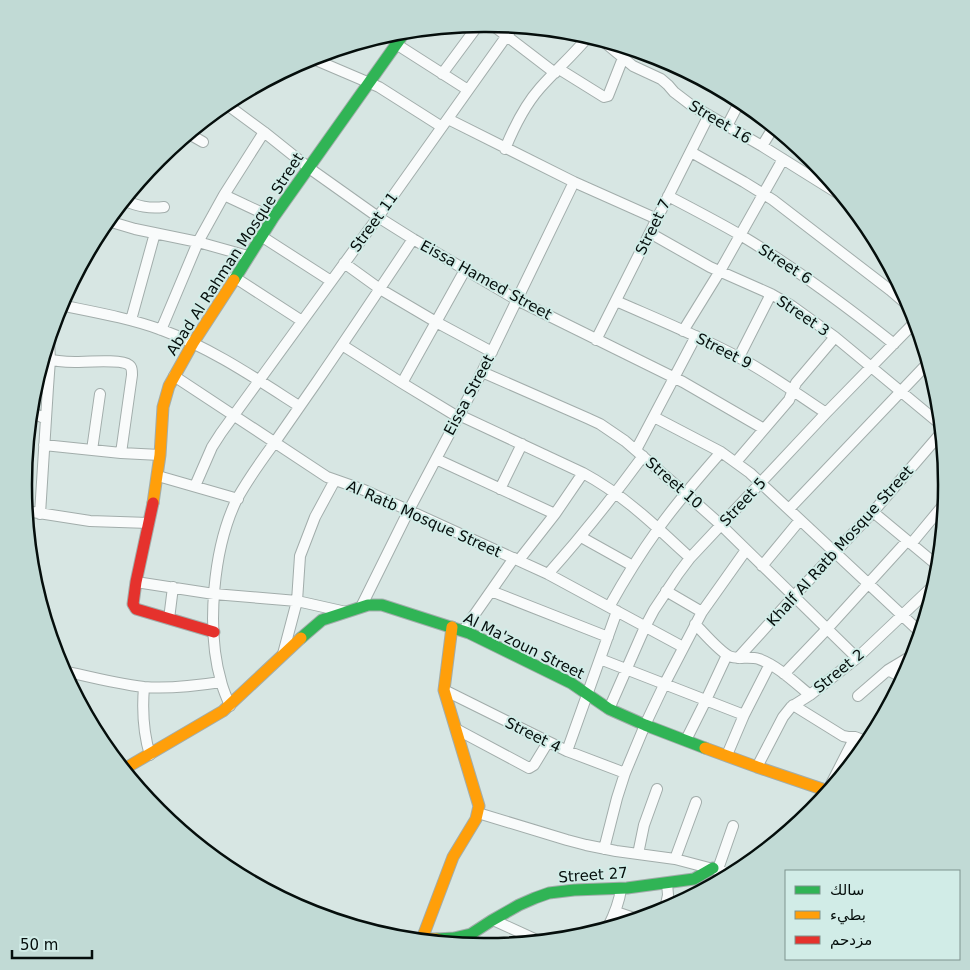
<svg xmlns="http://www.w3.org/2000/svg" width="970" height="970" font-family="'DejaVu Sans','Noto Naskh Arabic',sans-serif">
  <rect width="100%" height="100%" fill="#d7e6e3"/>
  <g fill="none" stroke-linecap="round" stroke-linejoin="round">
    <defs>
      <path id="street" d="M491,24L555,73
        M604,42L633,66L661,79L668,85L674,92L691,105L762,146L842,196
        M396,44L468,90
        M311,58L379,87L442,127
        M559,69L604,97L608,96L623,58
        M442,74L479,24
        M226,104L264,132L309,168L378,217L413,239L517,300L683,382L764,429
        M739,104L756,114
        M448,119L574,182L657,219
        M727,126L740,101
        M189,134L203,142
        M762,146L773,128
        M505,149C514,127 524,106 540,88C556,70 573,55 588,37
        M691,152L744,182L773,200L890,290L911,308
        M224,195L273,218
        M668,196C693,209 718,222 742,236C795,268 845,305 894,344
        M125,201C138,206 149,209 164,207
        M108,221L135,229L198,242L248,256
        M650,233L710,267L771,294L792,306L835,337L940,424
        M261,236L331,281
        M344,263L380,289L436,322L492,352
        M234,277L302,321
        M616,301C657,319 699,336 738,357C769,373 797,394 826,413
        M60,305C94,312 129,318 162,330C211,348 255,378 299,406
        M131,320L155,233
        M161,330L198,242L224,195L264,132
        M683,331L720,271L783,159
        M596,340L709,115
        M342,345L402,383L458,417
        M739,357L771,294
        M44,358C54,361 64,362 75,362C86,362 122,359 129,365C132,367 132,371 132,375L121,453
        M482,372L587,418L600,424L625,441L685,493L721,525L857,658
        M174,376L327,477L364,490L548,574L683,647
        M402,383L465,270
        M31,412L46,419
        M459,415L583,473C624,495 657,527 690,558
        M654,417L721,452L750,473L920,632
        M44,445L121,453L160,455
        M92,450L100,394
        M636,450L696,336
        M436,459L555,514
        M736,462L789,400L796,383L835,337
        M158,476L238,499
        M195,486L212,447L221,433L378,217L513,27
        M500,489L522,444
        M789,509L928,363
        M26,511L90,521L149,523
        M873,512L938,566
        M40,514L48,387L50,360L49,341
        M581,537L633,566
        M911,544L945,503
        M519,560L555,514L583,473
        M762,566L800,520
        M548,574C582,536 613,497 643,456
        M136,582L214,594L297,601L346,612
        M491,591L608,637
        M666,591L702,612
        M361,607L409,510L482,372L574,182
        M609,607C624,580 640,554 658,529C677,502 699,477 721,452
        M169,619L173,587
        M695,624C703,632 719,651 729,656C737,660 749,656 759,659C778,666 794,682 810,695
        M463,631L514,558
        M283,654L297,601L300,556L315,517L335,480
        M738,658L794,596L873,512L941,433
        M600,659L744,715
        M888,670L903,678
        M64,671C90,677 117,684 144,687C170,689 195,686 221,682
        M784,674L827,629L907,541
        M144,687C142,711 143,732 150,755
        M444,690L567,751L625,773
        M858,696L888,670L913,655
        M793,705L843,736L848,737H855L868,742
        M230,706C227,698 223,690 221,681C206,629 213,548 237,499C248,479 261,461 275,442C288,423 302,403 316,383C349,335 381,287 413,239
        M609,709L645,627L654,610L678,574L690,558L826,413L915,322
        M456,729L529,768L534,765L548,742
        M686,740L706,700L727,655
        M567,751L617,611
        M727,755L744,715L770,664
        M757,767L783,717L791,707L810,695L857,658L934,585
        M826,794L855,737
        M478,813L567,840L586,845L616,851L675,859L732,874
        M604,849L617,798L625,773L645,725L664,685L702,612L746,550
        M638,854L644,825L657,789
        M675,859L696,802
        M718,869L733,826
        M665,909L668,895L667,883
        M616,912L637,919
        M493,920L539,941
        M608,927C614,915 619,904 621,889"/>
      <path id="fast" d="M234,280L273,218L405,32
        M301,638L322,620L368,605H382L469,633L571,683L609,709L645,725L705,748
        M437,939L454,938L471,934L491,921L519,905L535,898L549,893L574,890L627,888L694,879L713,868"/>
      <path id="slow" d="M153,503L160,455L163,407L169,386L193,343L234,280
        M705,748L757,767L828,791
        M124,769L223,711L301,638
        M437,939H422L453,857L476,819L479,806L444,690L452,627"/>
      <path id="jam" d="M153,503L136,582L133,604L136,609L214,632"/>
    </defs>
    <use href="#street" stroke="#a2adab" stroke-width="12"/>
    <use href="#fast" stroke="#a2adab" stroke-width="13"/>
    <use href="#slow" stroke="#a2adab" stroke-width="13"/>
    <use href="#jam" stroke="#a2adab" stroke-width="13"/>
    <use href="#street" stroke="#f9fbfb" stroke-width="10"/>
    <use href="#fast" stroke="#30b455" stroke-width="11"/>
    <use href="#slow" stroke="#ff9f0a" stroke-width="11"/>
    <use href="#jam" stroke="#e5322d" stroke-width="11"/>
  </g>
  <g text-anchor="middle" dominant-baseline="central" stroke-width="4" stroke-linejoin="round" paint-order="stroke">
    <g font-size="15" fill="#050e0c" stroke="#d1ece7">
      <text transform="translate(720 122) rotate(31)">Street 16</text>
      <text transform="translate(374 222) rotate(-54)">Street 11</text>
      <text transform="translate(653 227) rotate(-64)">Street 7</text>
      <text transform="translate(235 254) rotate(-57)">Abad Al Rahman Mosque Street</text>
      <text transform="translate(785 264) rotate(33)">Street 6</text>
      <text transform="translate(486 280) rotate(29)">Eissa Hamed Street</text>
      <text transform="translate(803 316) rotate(34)">Street 3</text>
      <text transform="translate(724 351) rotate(27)">Street 9</text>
      <text transform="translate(469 395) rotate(-62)">Eissa Street</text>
      <text transform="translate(674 483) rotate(41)">Street 10</text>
      <text transform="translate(743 502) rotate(-47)">Street 5</text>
      <text transform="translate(424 519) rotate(24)">Al Ratb Mosque Street</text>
      <text transform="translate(840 546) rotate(-48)">Khalf Al Ratb Mosque Street</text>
      <text transform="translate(524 646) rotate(26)">Al Ma'zoun Street</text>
      <text transform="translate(839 671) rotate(-39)">Street 2</text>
      <text transform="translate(533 735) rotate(26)">Street 4</text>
      <text transform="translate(593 875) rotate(-4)">Street 27</text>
    </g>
  </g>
  <path d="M0 0H970V970H0ZM484 32H486A452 452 0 0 1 938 484V486A452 452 0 0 1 486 938H484A452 452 0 0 1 32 486V484A452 452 0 0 1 484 32Z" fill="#c1dad5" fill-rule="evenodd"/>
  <path fill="none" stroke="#050e0c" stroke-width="2.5" d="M484 32H486A452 452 0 0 1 938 484V486A452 452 0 0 1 486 938H484A452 452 0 0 1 32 486V484A452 452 0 0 1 484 32Z"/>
  <rect x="785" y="870" width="175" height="90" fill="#d1ece7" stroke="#7f938f"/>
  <rect x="795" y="886" width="25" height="8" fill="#30b455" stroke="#7f938f"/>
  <text x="830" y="895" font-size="15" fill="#050e0c">سالك</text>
  <rect x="795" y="911" width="25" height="8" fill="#ff9f0a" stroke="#7f938f"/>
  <text x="830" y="920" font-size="15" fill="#050e0c">بطيء</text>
  <rect x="795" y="936" width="25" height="8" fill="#e5322d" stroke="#7f938f"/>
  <text x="830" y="945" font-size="15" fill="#050e0c">مزدحم</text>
  <path d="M12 950v8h80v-8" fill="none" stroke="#050e0c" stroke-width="2.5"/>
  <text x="20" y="950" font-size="15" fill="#050e0c" stroke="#d1ece7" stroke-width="4" paint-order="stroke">50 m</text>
</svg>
